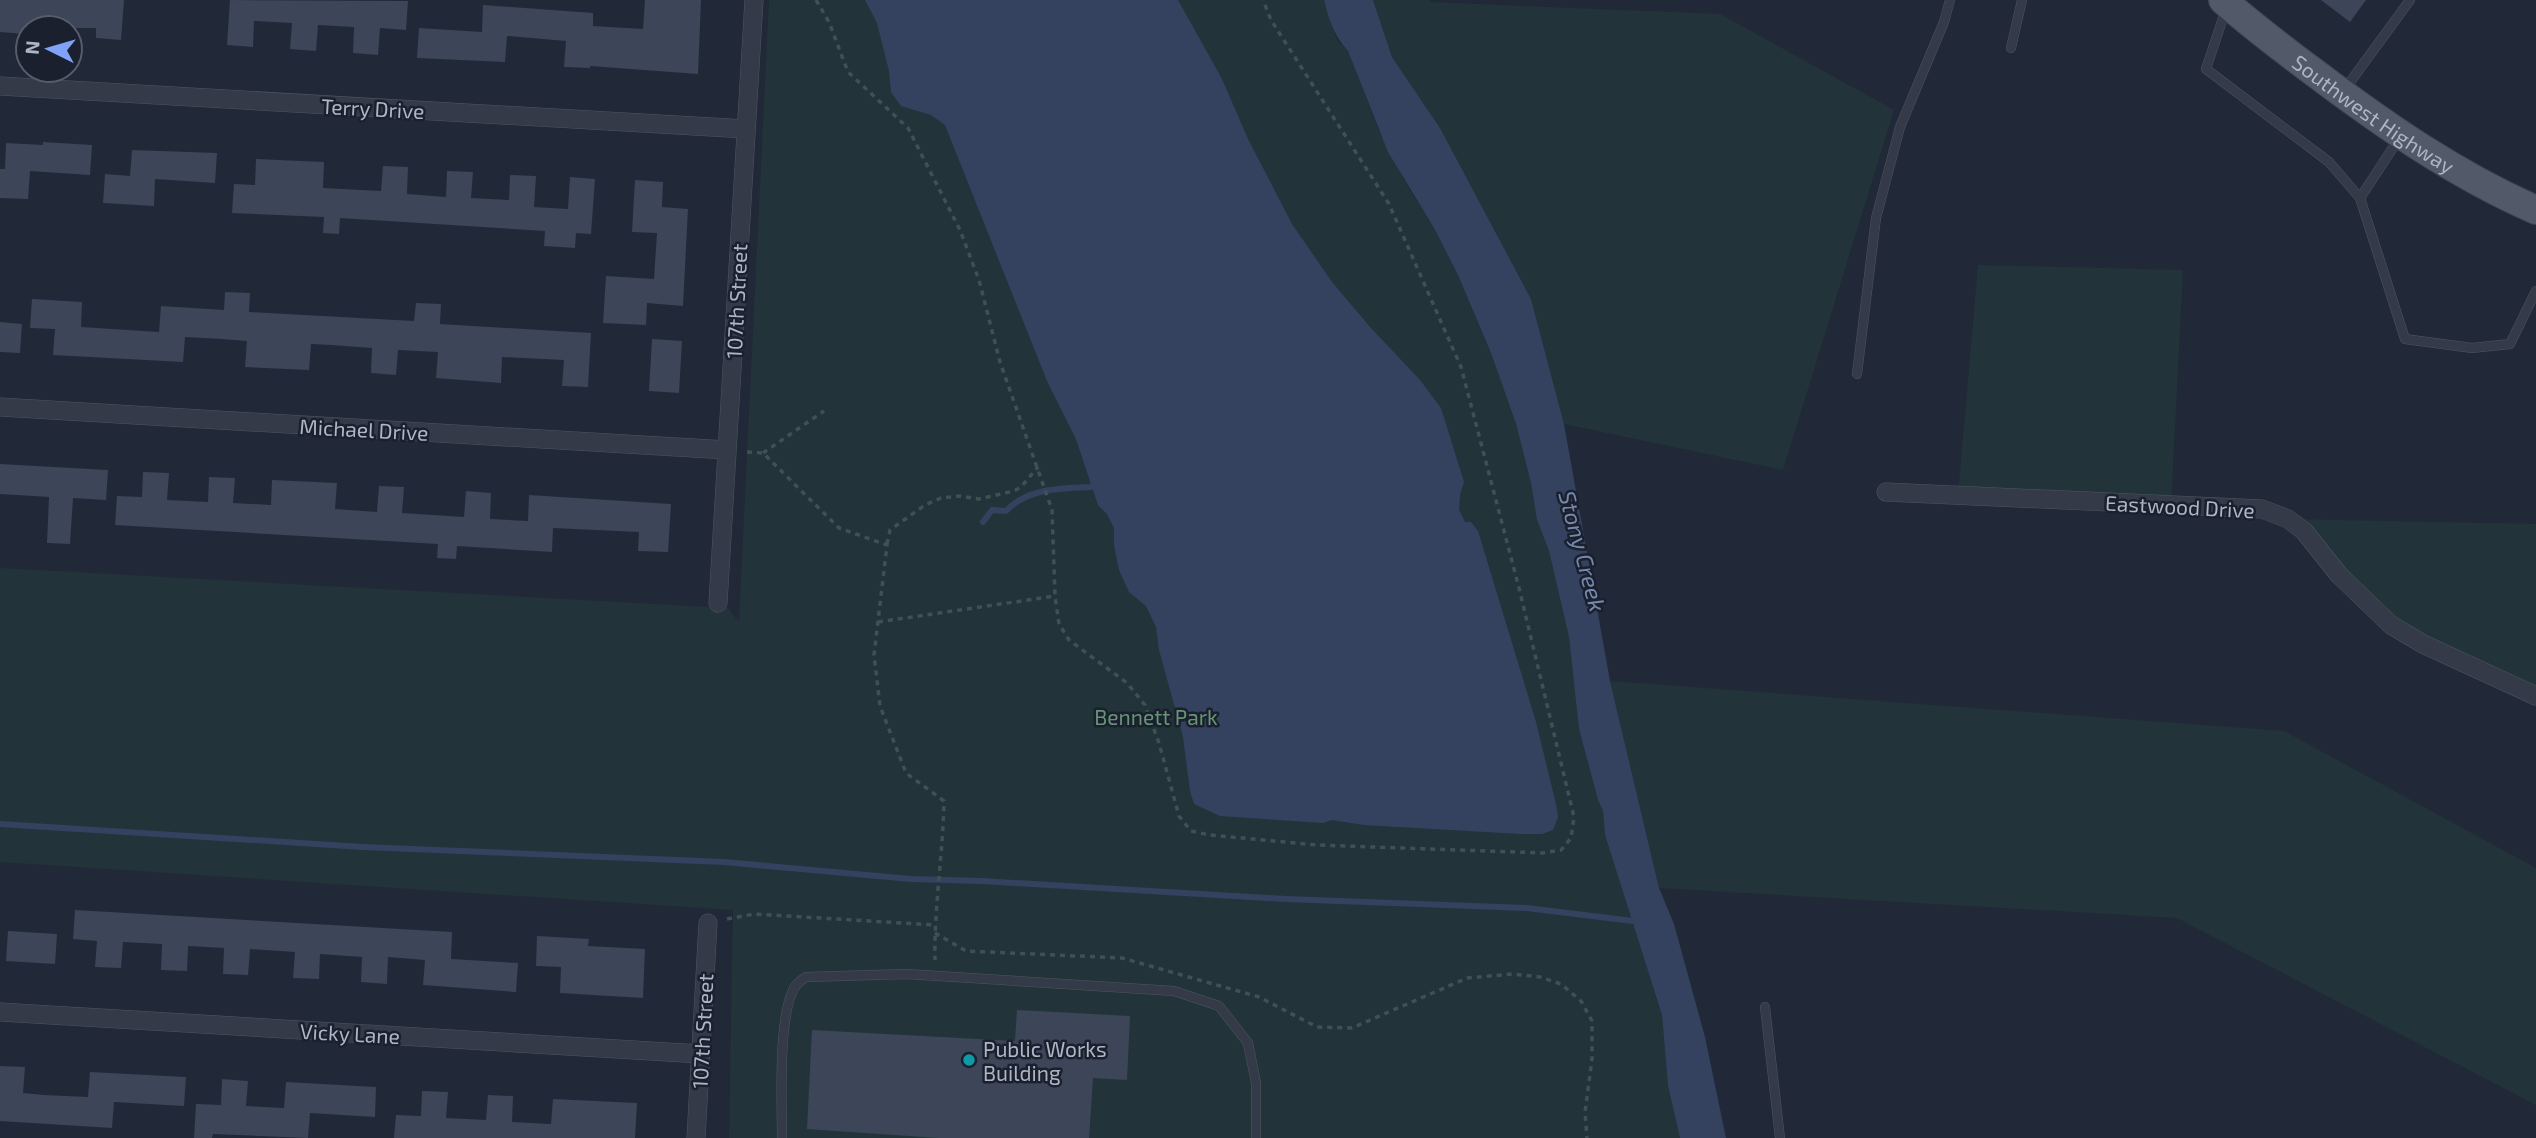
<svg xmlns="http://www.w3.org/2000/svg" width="2536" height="1138" font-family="'Exo 2',sans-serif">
  <rect width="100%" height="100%" fill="#212838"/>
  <path fill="#223439" d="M769,0H1324L1332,27L1338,41L1348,51L1378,129L1408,187L1434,228L1458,275L1491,353L1516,424L1531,483L1537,520L1549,551L1569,637L1579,729L1598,800L1603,811L1605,835L1662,1015L1668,1086L1680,1138H729L733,910L0,862V568L728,608L739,622Z
    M1373,0H1430V2L1720,14L1894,110L1783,470L1564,424L1531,299L1440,128L1392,57Z
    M1978,265L2183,270L2171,505L1958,495Z
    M2288,519L2536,524V696L2423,644Z
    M1610,681L2284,731L2536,868V1105L2177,918L1659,888Z"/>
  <path fill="#34425f" d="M865,0H1178L1222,79L1248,139L1292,224L1332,282L1370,327L1420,380L1441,408L1464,482L1460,495L1459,510L1465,522H1471L1478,531L1536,722L1556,804L1558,817L1553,830L1542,834H1520L1364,825L1332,820L1323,823L1220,816L1194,804L1190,791L1183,737L1159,650L1156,627L1146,606L1129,592L1119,570L1114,545V528L1107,514L1098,505L1076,439L1047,381L945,125L931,115L901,106L891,92L889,71L877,23Z
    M1324,0H1373L1392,57L1440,128L1531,299L1564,424L1610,681L1659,888L1674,924L1705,1037L1726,1138H1680L1668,1086L1662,1015L1605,835L1603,811L1598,800L1579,729L1569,637L1549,551L1537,520L1531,483L1516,424L1491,353L1458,275L1434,228L1388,152L1348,51C1334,36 1329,20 1324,0Z"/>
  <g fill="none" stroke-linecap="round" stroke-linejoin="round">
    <path stroke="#34425f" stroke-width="6" d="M983,522L992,510L1006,511C1027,488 1062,488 1091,487
      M0,824L363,847L724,862L911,879L982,881L1286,899L1527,908L1633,921"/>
  </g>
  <path fill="#3c4658" d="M0,0H124L121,40L96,38V28H25V34L0,32Z
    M230,0L408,1L406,30L380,28L378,55L353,53L354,27L318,25L316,51L290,49L292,23L254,21L253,47L227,45Z
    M645,0H701L698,74L590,66V68L564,67L566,41L507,36L505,62L417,58L419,28L482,32L483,5L593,13V26L643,29Z
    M2321,0H2366L2350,22Z
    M43,142L92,145L90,175L30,171L28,199L0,198V169H5L6,143L43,145Z
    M132,150L217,153L215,183L155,179L154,206L103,203L105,174L130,176Z
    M256,159L324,162L323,188L381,191L383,166L408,167L407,194L446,197L447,171L473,172L471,198L509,200L510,175L536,176L534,207L568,209L570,177L595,179L591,234L576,233L575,248L544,246L545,231L340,218L339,234L323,233L324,217L232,213L234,184L255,185Z
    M635,180L663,182L662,207L688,209L683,306L647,303L646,325L603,323L606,276L654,279L657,233L632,232Z
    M225,292L250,293L249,312L414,321L416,303L441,304L440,324L591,333L588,387L562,386L564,360L502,357L501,383L436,378L438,352L398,350L396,375L371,373L372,348L331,345L311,344L309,370L245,367L247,341L222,339L185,337L183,362L53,355L55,329L30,328L32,299L82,302L81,327L159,332L161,306L224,310Z
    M0,322L22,324L20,353L0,352Z
    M652,339L682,341L679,393L649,391Z
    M0,464L108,470L106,500L73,498L70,544L47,543L49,497L0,494Z
    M143,472L169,473L167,500L208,502L209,477L235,478L233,503L271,505L272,480L337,483L335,509L377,512L379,486L404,487L402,513L464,517L466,491L491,493L490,519L528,521L529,495L671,504L668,552L638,551L639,532L553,528L552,552L457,546L456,559L437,558L438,544L115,525L117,496L142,497Z
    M75,910L452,932L451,959L518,963L516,992L423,985L425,960L388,957L387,984L361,982L362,957L320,954L319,979L293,978L295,952L250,949L248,975L223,974L224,948L188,946L187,971L161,970L162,944L123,942L121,968L95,967L97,941L73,939Z
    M8,931L57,934L55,964L6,961Z
    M537,936L589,939L588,946L645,949L643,998L560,993L561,967L536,966Z
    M1017,1010L1130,1016L1127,1080L1093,1078L1089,1138H938L807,1129L812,1030L1015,1041Z
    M0,1066L25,1067L23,1093L44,1095L88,1097L90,1072L186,1077L184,1106L114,1102L112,1128L0,1121Z
    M222,1079L248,1081L246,1106L284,1108L286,1082L376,1087L375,1117L310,1113L308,1138L213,1134L212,1138H194L196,1104L221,1105Z
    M422,1091L448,1092L446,1118L486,1120L488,1095L513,1096L512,1122L551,1124L553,1099L637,1103L635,1138H394L396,1115L421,1116Z"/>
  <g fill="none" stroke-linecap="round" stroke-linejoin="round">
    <defs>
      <path id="service" d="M2226,9L2206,69L2329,162L2360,198
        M2011,48L2022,0
        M2345,89L2410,0
        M2400,137L2360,198L2405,339L2472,348L2510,344L2536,291
        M1857,374L1876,218L1900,127L1944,22L1950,0
        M1765,1007L1780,1138
        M782,1138C782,1105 777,1008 797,984C800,981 803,979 806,977L907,974L1174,991L1219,1006L1248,1043L1256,1083V1138"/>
      <path id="minor" d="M0,86L746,129
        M0,407L727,450
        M1886,492L2262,509L2288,519L2304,531L2339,575L2391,625L2423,644L2536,696
        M718,603L754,0
        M0,1012L701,1054
        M696,1138L708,923"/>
      <g id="primary">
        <path id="s1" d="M2223,0C2252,26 2283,49 2315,73C2384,125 2456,175 2536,210"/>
      </g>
    </defs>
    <use href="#service" stroke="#4e5563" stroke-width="10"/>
    <use href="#minor" stroke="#4e5563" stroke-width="19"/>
    <use href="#primary" stroke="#3d4452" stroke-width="30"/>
    <path stroke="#405156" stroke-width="3.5" stroke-dasharray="5 5" stroke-linecap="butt" d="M816,0L829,22L848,72L908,128L960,230L979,280L1000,362L1052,510L1055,596L1059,624L1069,640L1127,683L1145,705L1159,743L1179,816L1191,831L1210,835L1317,845L1543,853L1561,850L1571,838L1574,817L1519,588L1461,367L1389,204L1271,20L1263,0
      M747,452L763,453L839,528L887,545L874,655L880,706L906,773L944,801C943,854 934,907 935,960
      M763,453L824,411
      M887,544L890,530L925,505L941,498L960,496L979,499L1014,491L1021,487L1038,467
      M878,622L1055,596
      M727,919L754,914L935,925
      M935,933L966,951L1122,958L1259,997L1317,1027L1352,1028L1467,978L1513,974L1540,977L1561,984L1581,1001L1592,1021V1059L1585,1112L1587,1138"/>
    <use href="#service" stroke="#343a48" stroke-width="9"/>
    <use href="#minor" stroke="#343a48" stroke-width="18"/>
    <use href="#primary" stroke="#525969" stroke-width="28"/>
  </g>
  <circle fill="#0f9aa8" stroke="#1a202d" stroke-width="2.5" cx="969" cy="1060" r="7"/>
  <g text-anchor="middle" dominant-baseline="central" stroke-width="5" stroke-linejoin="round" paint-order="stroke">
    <g font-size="21" fill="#aeb5c5" stroke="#1a202d">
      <text transform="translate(373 108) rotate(3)">Terry Drive</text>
      <text stroke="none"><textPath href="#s1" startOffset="189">Southwest Highway</textPath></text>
      <text transform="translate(736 301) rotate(-87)">107th Street</text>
      <text transform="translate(364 429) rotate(3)">Michael Drive</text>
      <text transform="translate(2180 506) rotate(3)">Eastwood Drive</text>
      <text transform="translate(702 1031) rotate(-87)">107th Street</text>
      <text transform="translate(350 1033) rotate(3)">Vicky Lane</text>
    </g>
    <g font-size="21" fill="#669576" stroke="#1a202d">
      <text x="1156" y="716">Bennett Park</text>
    </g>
    <g font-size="21" fill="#aeb5c5" stroke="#1a202d" text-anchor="start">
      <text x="983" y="1048">Public Works<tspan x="983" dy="24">Building</tspan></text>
    </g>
    <g font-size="23" font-style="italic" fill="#7688ad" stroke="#1a202d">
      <text transform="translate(1583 551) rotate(75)">Stony Creek</text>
    </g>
  </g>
  <g transform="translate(49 49) rotate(275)"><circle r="33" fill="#1a202d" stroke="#555c6a" stroke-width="2"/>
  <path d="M0-5L12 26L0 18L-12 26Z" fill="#81a3f7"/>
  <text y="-10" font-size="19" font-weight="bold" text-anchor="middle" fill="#aeb5c5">N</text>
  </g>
</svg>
